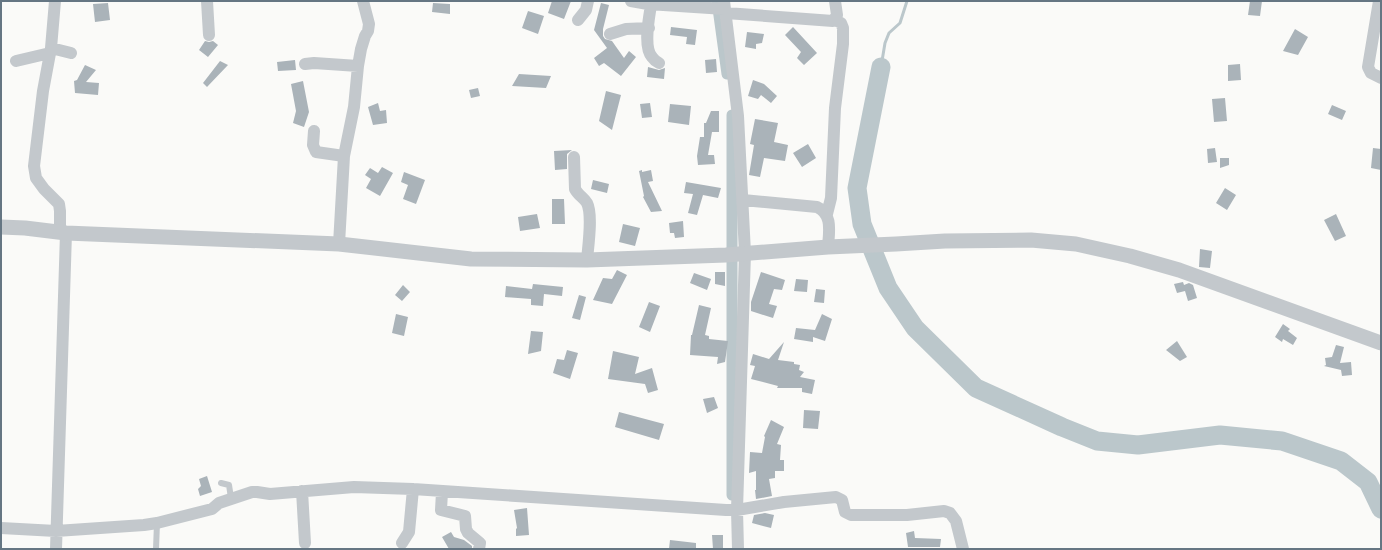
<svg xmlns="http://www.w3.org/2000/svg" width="1382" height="550" font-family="'Nunito Sans',sans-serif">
  <rect width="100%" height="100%" fill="#fafaf8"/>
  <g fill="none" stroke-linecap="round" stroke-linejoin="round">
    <path stroke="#bbc7cb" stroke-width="3" d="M881,67L885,43L889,33L900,23L907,1"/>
    <path stroke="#bbc7cb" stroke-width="11" d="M717,1L727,74
      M732,495V115"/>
    <path stroke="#bbc7cb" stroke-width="19" d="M881,67L857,188L862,224L888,288L915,328L976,388L1062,427L1097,441L1138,445L1220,435L1282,441L1341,461L1368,482L1381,509"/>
  </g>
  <path fill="#aab3b9" d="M552,1H571L564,19L548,13Z
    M1250,1H1262L1260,16L1248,15Z
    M108,3L110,20L95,22L93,4Z
    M433,3L450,4V14L432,12Z
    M601,3L609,5L603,29V36L605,39L612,41L624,58L629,51L636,57L621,76L604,63L599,66L594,58L607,48L594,30Z
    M528,11L544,16L538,34L522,28Z
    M671,27L697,30L695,45L686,44L687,37L670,35Z
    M793,27L817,53L804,65L797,58L801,52L785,35Z
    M1295,29L1308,37L1298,55L1283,51Z
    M747,32L764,34L762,43L756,44V49L745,47Z
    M205,41L209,42L213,41L218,45L208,57L199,50Z
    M716,59L717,72L706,73L705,60Z
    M295,60L296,70L278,71L277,62Z
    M220,61L228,65L207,87L203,83Z
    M1240,64L1241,80L1228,81V65Z
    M85,65L96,70L86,82L99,83L98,95L75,93L74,81L77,80Z
    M648,67L659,70L665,68L664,79L647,77Z
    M519,74L551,76L546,88L512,86Z
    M753,80L764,84L777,96L771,103L761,95L758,99L748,96Z
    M303,81L309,112L304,127L293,123L296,111L291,84Z
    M478,88L480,96L471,98L469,90Z
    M606,91L621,95L612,130L599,121Z
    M1225,98L1227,121L1214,122L1212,99Z
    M378,103L380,111L386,110L387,123L373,125L368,107Z
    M650,103L652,117L642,118L640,104Z
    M670,104L691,106L689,125L668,122Z
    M1332,105L1346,111L1342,120L1328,114Z
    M711,111H719V132H712L708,155H714L715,164L698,165L697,156L700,137H704V123H706Z
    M755,119L778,123L774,142L788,145L785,161L764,158L760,177L749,175L754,145L750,144Z
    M808,144L816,158L802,167L793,153Z
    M1215,148L1217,162L1208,163L1207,149Z
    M1373,148L1381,149V170L1371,168Z
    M572,150L567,154V169L555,170L554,151Z
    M1220,158H1229V165L1220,168Z
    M382,167L393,173L380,196L366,188L371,179L365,175L370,168L378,173Z
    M642,170V172L651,170L653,181L648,182L662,211L651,212L643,197L644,196L639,171Z
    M404,172L425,180L416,204L403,199L408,185L401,182Z
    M593,180L609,184L607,193L591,189Z
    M686,182L721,188L718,198L703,195L697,215L688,213L693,194L684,193Z
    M1225,188L1236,195L1227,210L1216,203Z
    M552,199H564L565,224H552Z
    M537,214L540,228L520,231L518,217Z
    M1336,214L1346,236L1335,241L1324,220Z
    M683,221L684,237L675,238L674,233H670L669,223Z
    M623,224L640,228L635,246L619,242Z
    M1200,249L1212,251L1210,268L1199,267Z
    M617,270L627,275L612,304L593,300L603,278L612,279Z
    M715,272H725V286L715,284Z
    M761,272L785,280L782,290L774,289L769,304L777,306L773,318L751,311V302Z
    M694,273L711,279L707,290L690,283Z
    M796,279L808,280L807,292L794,291Z
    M1183,282L1184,285L1189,283L1193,285L1197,298L1188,301L1185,291L1177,293L1174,284Z
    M533,284L563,287L562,296L544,294L543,306L531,305V299L505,297L506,286L532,289Z
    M403,285L410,292L402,301L395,295Z
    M816,289L825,290L824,303L814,302Z
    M579,295L586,297L580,320L572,318Z
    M649,302L660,306L650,332L639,327Z
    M699,305L711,308L705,335L709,336V339L728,341L725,362L717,364L718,357L690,355L691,335H692Z
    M396,314L408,317L404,336L392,333Z
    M822,314L832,319L825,341L813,337V342L794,339L796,328L815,330Z
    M1283,324L1290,329L1288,331L1297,338L1293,345L1283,339L1282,342L1275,337Z
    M531,331L543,332L541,351L528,354Z
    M1177,341L1187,357L1180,361L1166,350Z
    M784,342L778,360L794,362V364L800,365L799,370L804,372L800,377L815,380L812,394L802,392V388H777L778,386L751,379L755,366L750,365L753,354L769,359Z
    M1336,345L1344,347L1340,363L1351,362L1352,375L1342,376L1341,370L1324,366L1326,365L1325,358L1332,357Z
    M567,350L578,353L570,379L553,373L557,359L564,360Z
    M613,351L639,357L635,374L652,368L658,390L648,393L645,384L608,379Z
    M714,397L718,408L707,413L703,399Z
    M804,410L820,411L818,429L803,428Z
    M619,412L664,424L659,440L615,427Z
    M771,420L784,427L777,444L781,445L780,460H784V471H775V478L769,479L772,496L756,499L755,490H756V471L749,473L750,452L762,453L765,437L764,436Z
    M207,476L212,492L200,496L198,489L201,486L199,479Z
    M527,508L529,535L516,536V529L517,528L514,510Z
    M765,513L774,515L771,528L752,523L754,515Z
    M914,531L915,538L941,539L940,547H908L906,533Z
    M451,532L454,537L464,540L472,546V549H449L442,537Z
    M712,535H723V549H713Z
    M670,540L696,543V549H669Z"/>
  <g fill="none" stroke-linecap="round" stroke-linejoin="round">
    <path stroke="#c3c8cc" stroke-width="6" d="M221,483L229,485L231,498
      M156,549L157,523"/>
    <path stroke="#c3c8cc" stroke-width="12" d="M55,1L51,48L43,91L34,166L36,178L44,189L59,204L60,211V232
      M207,1L209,35
      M631,1L648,4L725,9
      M724,1L738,116L745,253L737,510L738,549
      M1379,1L1368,67L1371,73L1381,78
      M651,5C649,18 643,47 652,57C654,60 657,62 659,63
      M726,13L833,21L837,15L835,1
      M578,20L586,10L588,1
      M610,34L626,29L649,28
      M51,48L71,53
      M16,61L50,53
      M305,64L314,63L358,66
      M314,131L313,145L316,152L344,156
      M574,157L575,189C578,195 584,198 587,203C593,215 588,247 587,260
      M743,200L817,207C833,214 829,232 828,247
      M827,214L831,198L835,108L843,44V28L841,23L835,20
      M339,244L344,156L354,107L358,66L361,49L365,36L368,31L369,24L363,1
      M302,491L305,543
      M442,492L441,510L465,516L466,529L468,533L480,543L479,549
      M1,528L56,531L144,525L157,523L212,509L219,503L252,492H257L270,494L354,487L413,489L726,510H737L784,502L836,497L842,500L845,512L851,515H907L944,511L950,513L956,521L963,549
      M402,543L409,532L413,489
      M56,549L66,233"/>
    <path stroke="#c3c8cc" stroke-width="15" d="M1,227L25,228L66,233L339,244L471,259L587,260L726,255L828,247L896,244L945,241L1031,240L1076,244L1130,256L1179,270L1381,343"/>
  </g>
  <rect width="1382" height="550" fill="none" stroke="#657683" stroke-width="4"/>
</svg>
